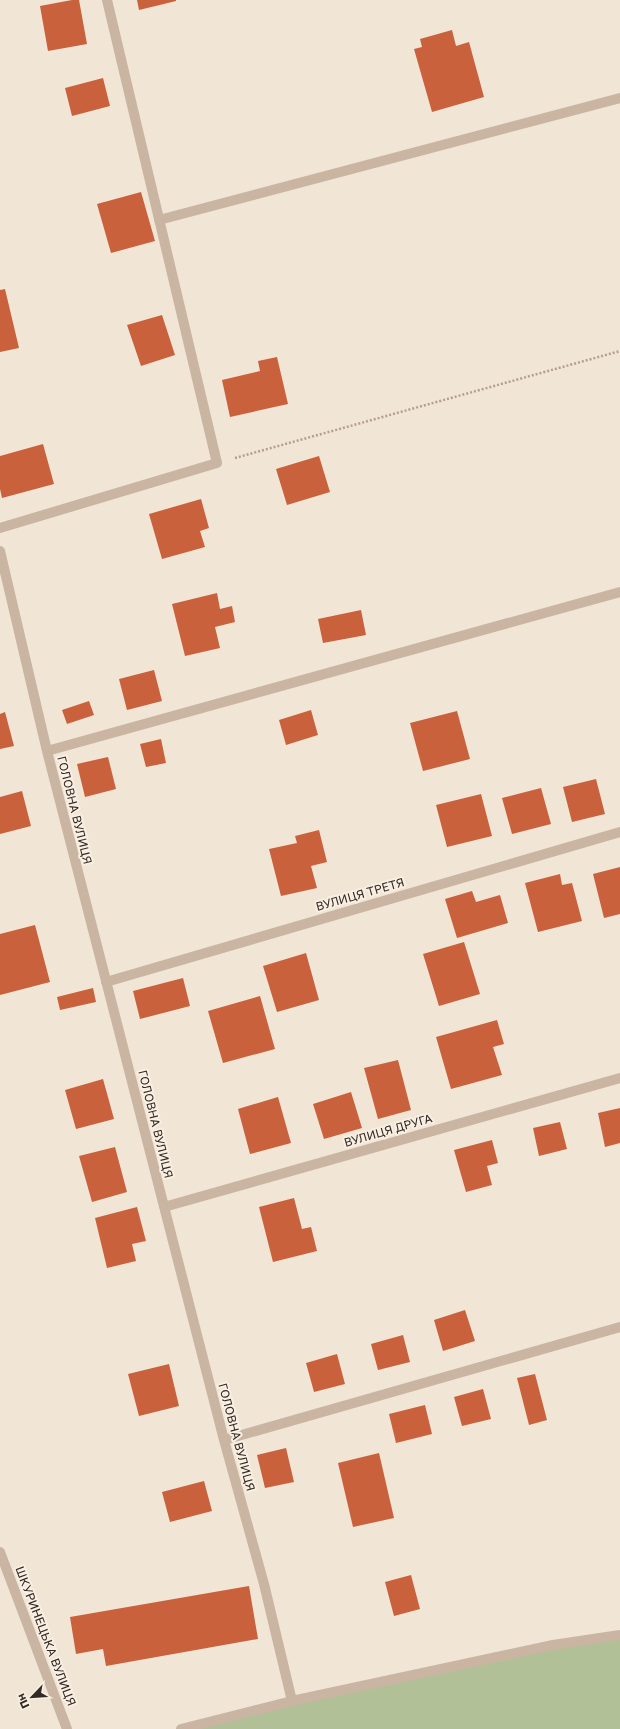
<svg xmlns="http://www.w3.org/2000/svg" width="620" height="1729" font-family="'Golos Text',sans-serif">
  <rect width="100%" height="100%" fill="#f1e5d6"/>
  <path fill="#b1c096" d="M620,1635V1729H181Z"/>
  <path fill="#c9613c" d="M72,0H79L87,44L48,51L40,6Z
    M137,0H176V1L139,10Z
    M452,30L456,46L469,42L484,97L432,112L414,49L422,47L420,39Z
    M103,78L110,106L72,116L65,88Z
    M141,192L155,241L111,253L97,204Z
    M5,289L19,348L0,352V290Z
    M162,315L175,355L141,366L127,325Z
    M277,357L288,404L230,417L222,380L260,371L258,361Z
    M43,444L54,484L2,498L0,489V456Z
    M319,456L330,492L287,505L276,469Z
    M201,499L209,528L200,531L205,547L162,559L149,514Z
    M217,593L220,609L232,606L235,622L215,627L220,648L185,656L172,604Z
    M361,610L366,635L323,643L318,619Z
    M154,670L162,701L127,710L119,679Z
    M89,701L94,715L67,724L62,710Z
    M311,710L318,735L286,745L279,720Z
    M457,711L470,759L423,771L410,723Z
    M5,712L14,746L0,749V714Z
    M161,739L166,763L146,767L140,744Z
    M108,757L116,789L85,797L77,764Z
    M596,779L605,814L572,822L563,787Z
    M541,788L551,824L512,834L502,798Z
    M22,791L31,826L0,834V797Z
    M481,794L492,836L447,847L436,805Z
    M319,830L327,862L311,866L317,888L281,896L269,849L297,843L295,836Z
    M620,867V914L604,918L593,874Z
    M560,874L562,885L572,883L582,921L538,932L525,883Z
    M472,891L476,902L500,895L508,923L457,938L445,899Z
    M35,925L50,982L0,995V934Z
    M464,942L480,994L439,1006L423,954Z
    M306,953L319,1000L277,1012L263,966Z
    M183,978L190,1006L140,1019L133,991Z
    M93,988L96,1002L60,1010L57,997Z
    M260,996L275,1049L223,1063L208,1011Z
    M497,1020L504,1044L493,1047L502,1075L451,1089L436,1037Z
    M398,1060L411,1110L378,1119L364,1068Z
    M103,1079L114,1119L76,1129L65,1090Z
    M351,1092L362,1128L324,1139L313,1104Z
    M278,1097L291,1143L250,1154L238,1109Z
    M620,1108V1143L605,1147L598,1113Z
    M560,1122L567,1149L539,1156L533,1128Z
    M492,1140L498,1163L487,1166L492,1185L466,1192L454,1150Z
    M115,1147L127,1192L92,1202L79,1156Z
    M294,1198L302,1229L311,1227L317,1251L273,1262L259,1207Z
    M137,1207L146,1241L132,1244L136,1261L107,1268L95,1218Z
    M465,1310L475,1341L443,1351L434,1320Z
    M403,1335L410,1362L378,1370L371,1344Z
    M337,1354L345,1384L314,1392L306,1363Z
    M169,1364L179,1406L139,1416L128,1374Z
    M535,1374L547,1420L529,1425L517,1378Z
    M483,1389L491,1419L462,1426L454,1397Z
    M425,1405L432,1434L396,1443L389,1414Z
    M286,1448L294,1482L265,1488L257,1455Z
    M379,1453L394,1518L353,1527L338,1463Z
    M204,1481L212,1511L170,1522L162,1492Z
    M411,1575L420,1609L394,1616L385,1582Z
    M249,1586L258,1639L106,1666L103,1649L76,1654L70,1617Z"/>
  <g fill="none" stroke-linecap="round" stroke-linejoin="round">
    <path stroke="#b59f8c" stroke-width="2.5" stroke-dasharray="2 2" stroke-linecap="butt" d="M235,458L620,351"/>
    <path stroke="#c9b5a2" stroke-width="10" d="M159,220L620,98
      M0,528L217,463L107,0
      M0,551L47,751L224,1440L264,1584L292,1701
      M47,751L620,592
      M106,982L620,832
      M164,1207L620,1078
      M224,1440L620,1327
      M0,1552L67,1729"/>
    <path stroke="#c9b5a2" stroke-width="10" d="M181,1729L292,1701L553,1645L620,1635"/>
  </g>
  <g text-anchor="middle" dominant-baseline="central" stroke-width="4" stroke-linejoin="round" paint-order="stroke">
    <g font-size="12" fill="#332a25" stroke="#f9efe2">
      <text transform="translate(75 810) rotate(76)">ГОЛОВНА ВУЛИЦЯ</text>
      <text transform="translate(360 894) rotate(-16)">ВУЛИЦЯ ТРЕТЯ</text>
      <text transform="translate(156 1124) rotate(76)">ГОЛОВНА ВУЛИЦЯ</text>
      <text transform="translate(388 1130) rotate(-16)">ВУЛИЦЯ ДРУГА</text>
      <text transform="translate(237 1437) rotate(75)">ГОЛОВНА ВУЛИЦЯ</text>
      <text transform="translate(46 1636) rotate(69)">ШКУРИНЕЦЬКА ВУЛИЦЯ</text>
    </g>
  </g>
  <g transform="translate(32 1697) rotate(245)" stroke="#f9efe2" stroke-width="3" paint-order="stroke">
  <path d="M0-3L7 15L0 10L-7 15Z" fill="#332a25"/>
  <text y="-6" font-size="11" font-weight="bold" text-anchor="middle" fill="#332a25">Пн</text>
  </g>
</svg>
